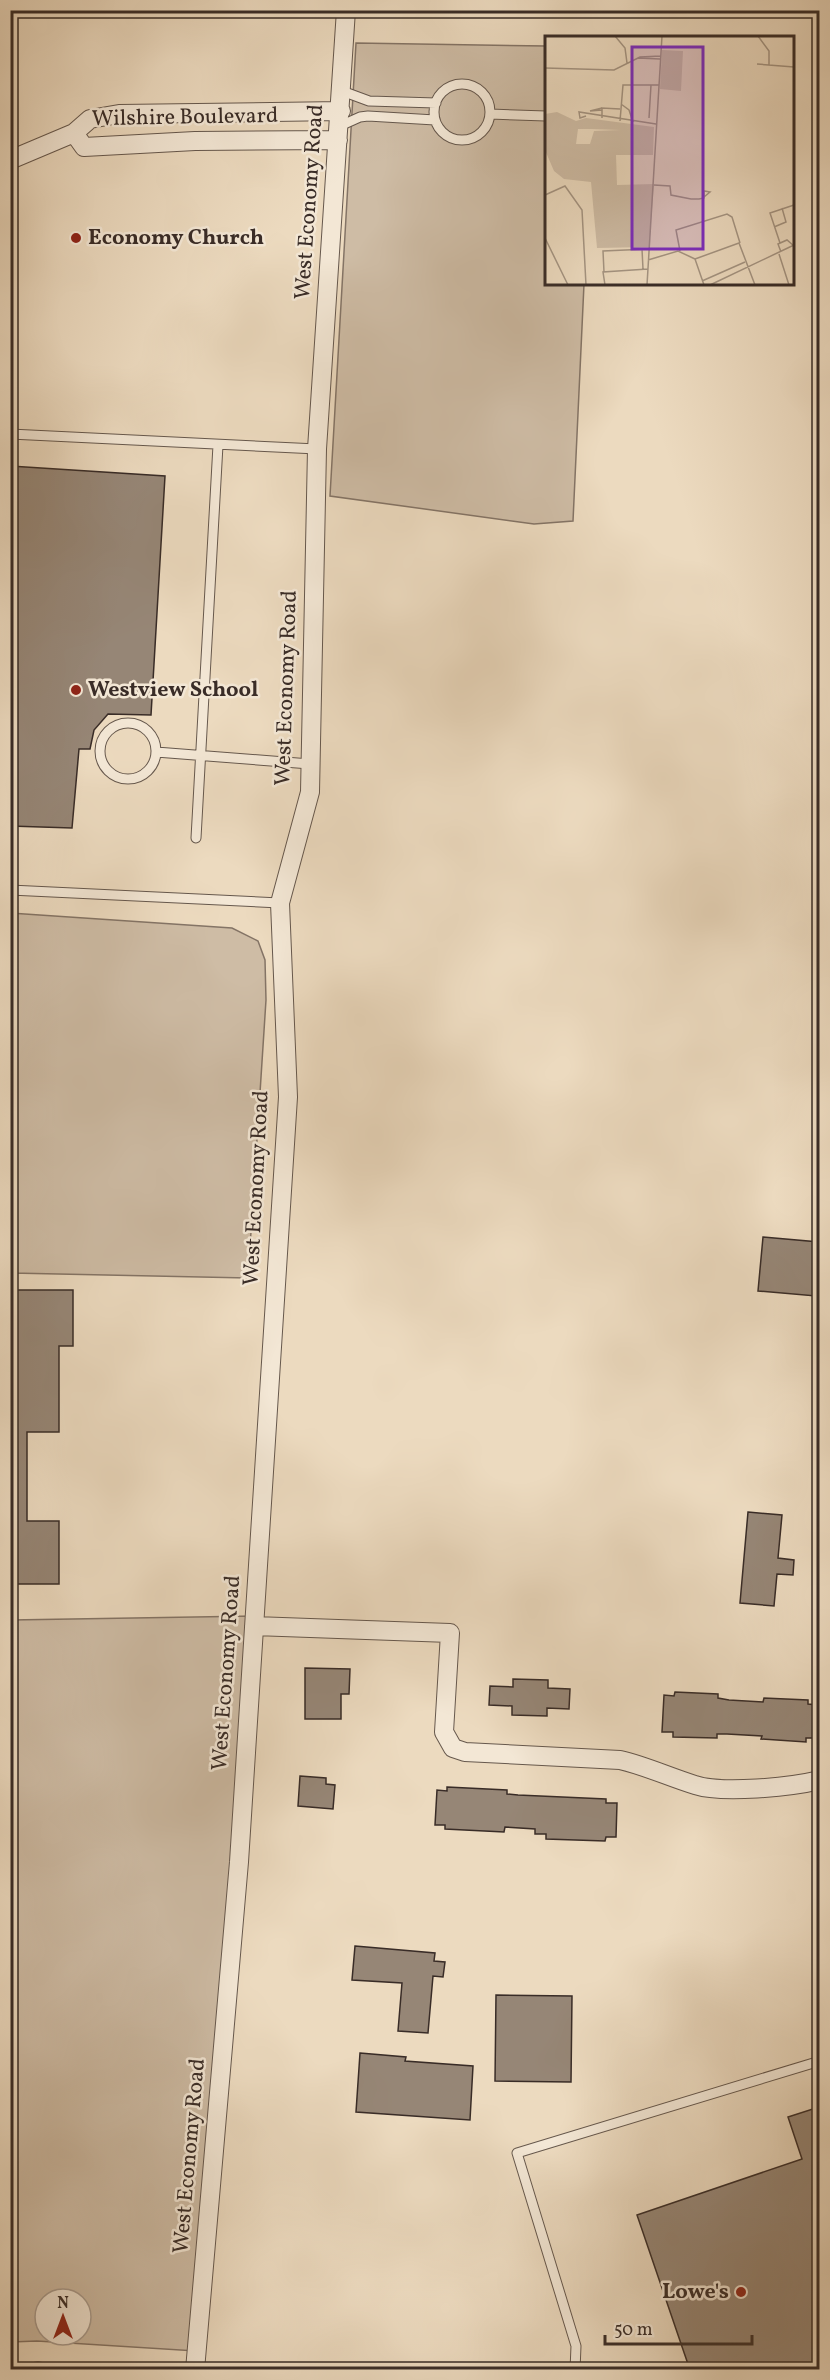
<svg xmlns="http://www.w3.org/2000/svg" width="830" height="2380" font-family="Vollkorn,serif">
  <rect width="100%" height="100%" fill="#ecdabf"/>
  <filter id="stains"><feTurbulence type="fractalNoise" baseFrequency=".00333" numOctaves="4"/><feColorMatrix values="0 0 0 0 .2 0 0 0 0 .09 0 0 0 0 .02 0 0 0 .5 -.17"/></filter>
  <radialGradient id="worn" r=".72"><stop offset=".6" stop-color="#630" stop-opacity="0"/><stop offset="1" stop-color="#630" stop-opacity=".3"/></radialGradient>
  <path fill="#cebca5" stroke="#847466" stroke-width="1.5" fill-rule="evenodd" d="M356,43L546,46V284H584L573,521L534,524L330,496Z
    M10,913L232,928L258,941L265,960L266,1000L248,1278L11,1273Z
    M255,1616L196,2351L37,2341L11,2342V1620ZM45,2299H81V2335H45Z"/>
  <path fill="#968676" stroke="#392c27" stroke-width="1.5" d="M10,466L165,476L151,715L108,714L94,730L90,749H79L72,828L10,826Z
    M763,1237L819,1242V1275L816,1296L758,1291Z
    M10,1290H73V1346H59V1432H27V1521H59V1584H10Z
    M748,1512L782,1515L778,1558L794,1560L793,1575L777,1574L774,1606L740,1603Z
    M305,1668L350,1669L349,1694H341V1719H305Z
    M513,1679L548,1680V1688L570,1689L569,1709L547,1708V1716L512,1715V1706L489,1705L490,1686L513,1687Z
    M675,1692L718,1694V1698L729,1700L763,1702L764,1698L808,1700V1704L818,1705L816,1738H806V1742L761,1739L762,1736L727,1734H717V1738L673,1737V1732H662L664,1695L674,1696Z
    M300,1776L326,1778V1784L335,1785L333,1809L298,1806Z
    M447,1787L507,1790V1794L518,1795L606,1799V1803H617L616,1837H606L605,1841L546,1839V1834H535V1829L505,1827L504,1832L445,1829V1825H435L437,1790L447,1791Z
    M355,1946L435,1953L434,1961L445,1962L443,1977L433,1976L428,2033L398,2031L402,1983L352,1980Z
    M496,1995L572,1996L571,2082L495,2081Z
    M360,2053L406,2057L405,2061L473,2066L470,2120L356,2112Z
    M819,2107V2370H690L637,2215L802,2159L788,2117Z"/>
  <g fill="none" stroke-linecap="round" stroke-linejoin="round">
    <defs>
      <path id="service" d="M434 112a28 28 0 1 1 56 0a28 28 0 1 1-56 0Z
        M342,91L369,101L436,103
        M490,114L546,116
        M340,126L360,117L368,116L435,120
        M10,434L317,449
        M100 751a28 28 0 1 1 56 0a28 28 0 1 1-56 0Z
        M156,752L310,764
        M196,838L218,445
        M10,890L280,903
        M14,2370L38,2367L59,2370
        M575,2370L576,2346L517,2153L820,2061"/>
      <path id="minor" d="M74,133L84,147L195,141L338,140
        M10,160L74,133L90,119L119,114L341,111
        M254,1626L450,1633L444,1732L453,1748L465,1752L620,1760C646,1766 669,1777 695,1785C722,1794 791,1787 820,1780
        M195,2370L239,1862L288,1097L280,903L310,792L317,449L346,10"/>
    </defs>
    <use href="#service" stroke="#66584d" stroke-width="11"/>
    <use href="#minor" stroke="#66584d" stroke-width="20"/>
    <use href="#service" stroke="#f3e7d5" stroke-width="9"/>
    <use href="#minor" stroke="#f3e7d5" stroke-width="18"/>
  </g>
  <g fill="#8f2418" stroke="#f3e7d5" stroke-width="2">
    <circle cx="76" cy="238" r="6"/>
    <circle cx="76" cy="690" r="6"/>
    <circle cx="741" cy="2292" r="6"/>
  </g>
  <g text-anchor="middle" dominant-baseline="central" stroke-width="5" stroke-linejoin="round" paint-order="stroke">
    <g font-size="22" fill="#392c27" stroke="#f3e7d5">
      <text transform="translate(185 118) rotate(-1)">Wilshire Boulevard</text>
      <text transform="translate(310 202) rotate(-86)">West Economy Road</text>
      <text transform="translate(287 688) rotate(-88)">West Economy Road</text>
      <text transform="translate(257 1188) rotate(-87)">West Economy Road</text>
      <text transform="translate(227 1673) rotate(-86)">West Economy Road</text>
      <text transform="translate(190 2156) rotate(-85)">West Economy Road</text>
    </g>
    <g font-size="22" font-weight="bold" fill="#392c27" stroke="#f3e7d5" text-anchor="start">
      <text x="88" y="238">Economy Church</text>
      <text x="88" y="690">Westview School</text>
      <text x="729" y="2292" text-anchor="end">Lowe's</text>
    </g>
  </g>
  <g transform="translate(545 36)">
    <rect width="249" height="249" fill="#ecdabf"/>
    <path d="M117,14L138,15L136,55L115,53ZM12,76L31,85L41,82L109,91L108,119H71L72,149L109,148L104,211L52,212L46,146L19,143L9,135L0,114V78ZM33,93H46L76,94L49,95L45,108H31Z" fill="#cebca5" fill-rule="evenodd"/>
    <path fill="none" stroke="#a49482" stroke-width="1.5" d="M70,0L80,12L82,27M213,0L224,15V29M93,22L115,23M212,28L249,31M0,32L69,34L95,21L116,20M76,68L84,74L88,86M57,74L45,75L57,72M41,80L35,82L34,76L111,88M57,82V72L75,73M104,82L106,49M75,85L78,49H114M109,149L125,150L126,159L146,163H154L159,162V161L165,156L159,155V162M0,159L20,150L37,174L41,249M229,191L241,186L237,172M0,202L23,249M235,207L225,177L249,169M97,213L98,233M135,215L131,194L182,178L187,181L195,207M236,216L233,208L242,204L249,210M234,218L244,249M103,224L133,215L150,223M59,236L58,215L104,213M157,245L200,226M60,249L58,236L103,233M102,249L117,0M159,249L150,223L194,207L210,249M165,249L249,209"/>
    <path fill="#7b2cbf" fill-opacity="0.15" stroke="#7b2cbf" stroke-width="3" d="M87,11H158V213H87Z"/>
    <rect width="249" height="249" fill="none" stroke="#392c27" stroke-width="3"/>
  </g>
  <rect width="830" height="2380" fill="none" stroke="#ecdabf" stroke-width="36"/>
  <rect x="12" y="12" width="806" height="2356" fill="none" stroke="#392c27" stroke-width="3"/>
  <rect x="18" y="18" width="794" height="2344" fill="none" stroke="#392c27" stroke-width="1.5"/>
  <g transform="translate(63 2317)"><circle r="28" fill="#f3e7d5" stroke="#a99c8f" stroke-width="1.5"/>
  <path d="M0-4.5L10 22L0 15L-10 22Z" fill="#8f2418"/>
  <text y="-9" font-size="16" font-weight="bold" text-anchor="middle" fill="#392c27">N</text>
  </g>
  <path d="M605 2335v9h147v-9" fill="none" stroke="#392c27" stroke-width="3"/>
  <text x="614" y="2335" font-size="18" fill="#392c27" stroke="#f3e7d5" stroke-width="4.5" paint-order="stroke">50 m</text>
  <rect width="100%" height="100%" filter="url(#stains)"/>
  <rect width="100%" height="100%" fill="url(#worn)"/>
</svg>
